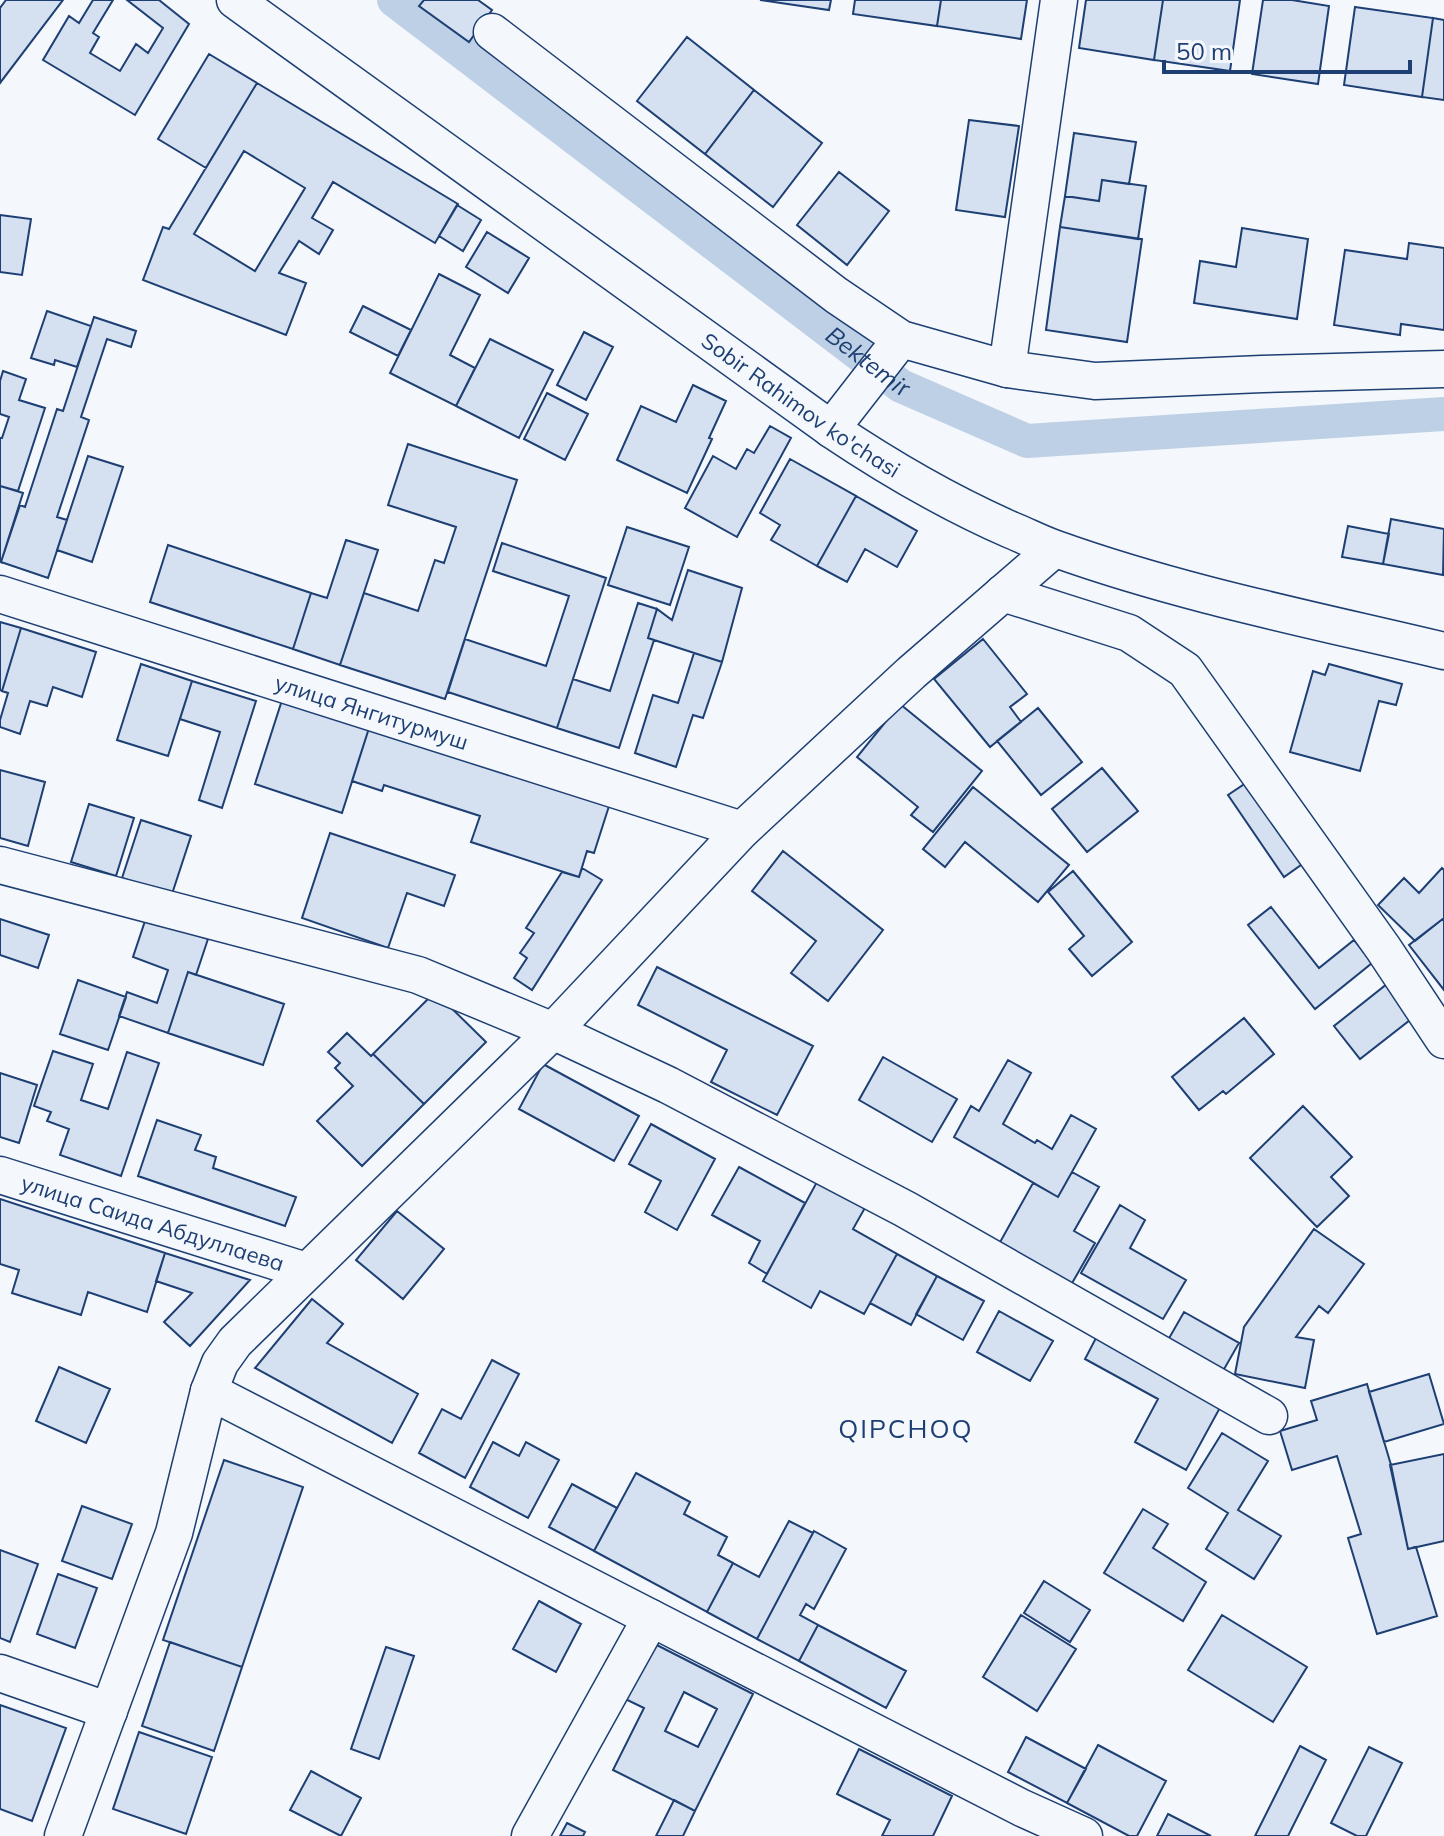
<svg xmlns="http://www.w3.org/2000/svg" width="1444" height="1836" font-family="Mulish,sans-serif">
  <rect width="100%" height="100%" fill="#f4f7fb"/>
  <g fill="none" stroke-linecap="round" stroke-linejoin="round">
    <path stroke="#bed0e5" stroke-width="34" id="s1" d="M394,0L901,386L1027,441L1444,414"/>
  </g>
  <path fill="#d5e0f0" stroke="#1d3f73" stroke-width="2" fill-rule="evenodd" d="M6,0H63L0,83V8Z
    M93,0H113L93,33L99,37L90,53L120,71L136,44L148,53L163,28L127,0H159L189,24L135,115L43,60L69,16L79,23Z
    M424,0H478L492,10L469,42L419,6Z
    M760,0H831L829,10Z
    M855,0H941L937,26L853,14Z
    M941,0H1027L1021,39L937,26Z
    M1086,0H1163L1154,60L1079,48Z
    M1163,0H1240L1230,71L1154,60Z
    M1263,0H1292L1329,6L1318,84L1252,74Z
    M1355,7L1433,18L1422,97L1344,85Z
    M1433,18L1444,20V100L1422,97Z
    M687,37L754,90L705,154L637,101Z
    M209,54L257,83L206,168L158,139Z
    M257,83L458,204L435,243L333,182L312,218L333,230L319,254L299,241L279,273L306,283L286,335L143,280L163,227L169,229ZM244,151L305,188L255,271L194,234Z
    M754,90L822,143L773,207L705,154Z
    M969,120L1019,126L1005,217L956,210Z
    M1074,133L1136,142L1129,184L1102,180L1099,201L1065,196Z
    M839,172L889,211L847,265L797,225Z
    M1102,180L1146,186L1138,239L1060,227L1065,196L1099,201Z
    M457,205L481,220L463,251L439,236Z
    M0,215L31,219L22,275L0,272Z
    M1060,227L1142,239L1127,342L1046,330Z
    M1242,228L1308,239L1297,319L1194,303L1200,261L1236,267Z
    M487,232L529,258L508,293L466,267Z
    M1409,243L1444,248V330L1401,324L1400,335L1334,325L1345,250L1407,259Z
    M439,274L480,295L450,355L475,368L456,406L390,373Z
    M363,306L411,330L398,356L350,332Z
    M47,311L91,326L77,367L55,360L54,365L31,358Z
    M94,317L136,331L131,347L107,339L81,417L89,420L57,517L67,520L48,578L1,562L20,505L25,507L57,409L63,411Z
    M584,332L613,347L586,400L557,385Z
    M490,339L553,370L519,438L456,406Z
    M3,371L26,379L19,400L45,408L18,491L0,486V438H2L9,417L0,414V381Z
    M693,385L726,401L709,438L712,439L687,493L617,460L641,406L676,422Z
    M547,393L588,414L565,460L524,439Z
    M770,426L791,438L737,537L685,508L713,456L736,469L747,449L754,453Z
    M408,444L517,480L445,699L340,665L364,593L418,611L435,560L444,563L456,527L388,505Z
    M88,456L123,467L92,562L57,550Z
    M790,459L856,496L817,566L771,540L780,525L760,513Z
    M0,486L23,493L1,562L0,561Z
    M856,496L917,531L897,567L865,549L847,582L817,566Z
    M1391,519L1444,529L1443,575L1383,564Z
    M1348,526L1389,534L1383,564L1342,557Z
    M627,527L689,547L670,605L608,585Z
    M346,540L378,550L340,665L293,649L311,593L327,598Z
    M502,543L606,578L557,728L448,692L465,639L546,666L569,596L493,571Z
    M168,545L311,593L293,649L150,602Z
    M688,570L742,588L722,662L648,638L657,609L672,620Z
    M638,603L657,609L648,638L654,640L619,748L557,728L573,679L610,691Z
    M0,622L21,628L2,691L0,690Z
    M21,628L96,652L82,697L53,687L47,706L30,701L20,734L0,727V720L8,693L2,691Z
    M983,639L1027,694L1010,707L1021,722L990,747L934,679Z
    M694,653L722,662L703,718L693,715L676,767L635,753L653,695L678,703Z
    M141,664L192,681L168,756L117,740Z
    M1329,664L1402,684L1396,705L1379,701L1360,771L1290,752L1313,671L1325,675Z
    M192,681L256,701L222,808L199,800L220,732L180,719Z
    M283,697L370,725L342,813L255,784Z
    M900,704L982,771L933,832L911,815L918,807L857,757Z
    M1038,708L1082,762L1041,795L997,741Z
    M370,725L610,803L594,853L587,851L579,877L471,842L480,816L384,785L382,791L352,781Z
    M1102,768L1138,811L1087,852L1052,809Z
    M0,770L45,782L28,846L0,838Z
    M1252,779L1308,860L1284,877L1228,795Z
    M973,787L1069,865L1038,902L965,842L945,867L923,849Z
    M89,804L134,818L116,876L71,862Z
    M141,820L191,836L172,894L122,878Z
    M330,833L455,875L444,906L407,893L388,948L302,918Z
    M783,851L883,930L828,1001L791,973L816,941L752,891Z
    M582,868L602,880L532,990L514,978L527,958L520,953L534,933L526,928L562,872L579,877Z
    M1442,868L1444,870V918L1415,941L1378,905L1404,878L1419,893Z
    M1073,871L1132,942L1092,976L1069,949L1084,936L1048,892Z
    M1271,907L1319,968L1354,940L1372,963L1315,1009L1248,925Z
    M146,918L208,939L196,975L188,972L168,1033L119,1016L127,992L157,1003L168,970L133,957Z
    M1444,918V990L1409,945Z
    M0,919L49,935L38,968L0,955Z
    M657,967L813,1046L777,1115L711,1082L727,1050L638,1005Z
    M188,972L284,1004L263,1065L168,1033Z
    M78,980L126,997L108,1050L60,1034Z
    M1392,980L1419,1013L1360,1059L1334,1026Z
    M435,992L486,1042L424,1104L373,1054Z
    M1244,1018L1274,1054L1226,1094L1223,1091L1199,1110L1172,1077Z
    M347,1033L371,1056L373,1054L424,1104L362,1166L317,1121L353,1086L335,1068L340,1063L328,1052Z
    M53,1051L93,1064L81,1100L108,1109L127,1052L159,1063L121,1176L60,1155L69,1129L47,1121L51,1112L34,1106Z
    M883,1057L957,1099L932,1142L859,1100Z
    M1008,1060L1031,1073L1003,1124L1035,1143L1037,1140L1052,1149L1071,1115L1096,1129L1058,1197L954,1137L971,1106L979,1111Z
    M543,1064L639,1116L614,1161L519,1109Z
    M0,1073L37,1085L19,1143L0,1137Z
    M1303,1106L1352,1157L1331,1177L1349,1196L1317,1227L1250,1158Z
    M157,1120L201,1135L195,1150L216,1157L213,1168L296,1197L285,1226L138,1176Z
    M651,1124L715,1159L677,1230L645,1212L661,1181L629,1164Z
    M739,1167L805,1203L767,1274L749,1263L760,1241L712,1215Z
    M1072,1172L1099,1187L1074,1231L1095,1243L1071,1285L999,1244L1033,1183L1058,1197Z
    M818,1180L866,1206L853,1229L897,1254L864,1314L820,1291L811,1308L763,1281Z
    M0,1199L165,1253L147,1312L88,1292L81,1315L12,1293L19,1270L0,1264Z
    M1120,1205L1145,1220L1130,1248L1186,1280L1163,1319L1081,1273Z
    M397,1211L444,1249L403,1299L356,1260Z
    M1314,1229L1364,1264L1328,1313L1319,1306L1296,1337L1314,1340L1305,1388L1235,1374L1244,1327Z
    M165,1253L250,1280L190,1346L164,1322L192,1293L156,1281Z
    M897,1254L937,1276L911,1325L870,1303Z
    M937,1276L984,1301L963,1340L916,1314Z
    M312,1299L343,1324L327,1343L418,1394L392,1443L255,1368Z
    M999,1311L1053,1341L1030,1381L977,1352Z
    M1184,1312L1239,1343L1223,1371L1168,1340Z
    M1097,1336L1222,1404L1186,1470L1135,1442L1158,1399L1085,1359Z
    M492,1360L519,1374L465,1478L419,1453L442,1409L461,1419Z
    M59,1367L110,1389L86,1443L36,1421Z
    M1429,1374L1444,1424L1384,1442L1369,1392Z
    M1367,1384L1391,1465L1408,1549L1416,1547L1437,1616L1377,1634L1348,1538L1361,1534L1337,1456L1292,1470L1280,1431L1317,1420L1311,1401Z
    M1222,1433L1268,1461L1238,1510L1281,1536L1254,1579L1206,1549L1228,1513L1188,1488Z
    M493,1442L519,1456L526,1442L559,1460L528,1518L470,1487Z
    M1444,1454V1541L1408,1549L1390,1465Z
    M224,1460L303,1487L242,1667L163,1640Z
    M636,1473L690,1502L684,1514L727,1537L718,1555L733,1563L707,1612L594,1551Z
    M572,1484L617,1508L594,1551L549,1527Z
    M82,1506L132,1524L112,1579L62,1561Z
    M1143,1509L1168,1524L1153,1548L1206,1582L1183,1621L1104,1573Z
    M789,1521L813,1533L757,1639L707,1612L733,1563L759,1577Z
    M814,1531L846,1549L814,1609L806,1604L800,1615L818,1625L799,1661L757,1639Z
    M0,1550L38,1564L10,1642L0,1638Z
    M58,1574L97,1588L75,1648L37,1634Z
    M1044,1581L1090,1610L1070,1642L1024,1613Z
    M539,1601L581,1624L556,1672L513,1649Z
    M1021,1615L1076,1649L1037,1711L983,1677Z
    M1222,1615L1307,1667L1273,1722L1188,1670Z
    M818,1625L906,1671L886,1708L799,1661Z
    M645,1639L753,1694L695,1811L613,1770L644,1708L617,1695ZM684,1692L717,1709L698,1747L665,1731Z
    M170,1642L242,1667L214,1751L142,1726Z
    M386,1647L414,1656L379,1759L351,1749Z
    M0,1705L66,1728L32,1821L0,1809Z
    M139,1732L212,1757L186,1834L113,1809Z
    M1026,1737L1086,1769L1067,1803L1008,1772Z
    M1098,1745L1166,1781L1137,1836H1129L1067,1803Z
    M1300,1746L1326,1760L1288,1836H1255Z
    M1369,1747L1402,1763L1366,1836H1357L1331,1823Z
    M859,1749L952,1796L933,1836H882L890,1820L837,1794Z
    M311,1771L361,1798L341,1836L290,1810Z
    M674,1800L695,1811L683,1836H656Z
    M1168,1814L1211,1836H1157Z
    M567,1823L585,1832L583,1836H560Z"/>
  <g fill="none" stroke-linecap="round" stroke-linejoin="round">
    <defs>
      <g id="minor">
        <path id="s2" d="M235,0L831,429C889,468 947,502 1011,530C1026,536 1041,544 1056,549C1182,594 1314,620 1444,651"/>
        <path d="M492,32L836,295L901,339L1007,369L1095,381L1262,374L1444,369"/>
        <path d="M1007,369L1059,0"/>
        <path d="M831,429L901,339"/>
        <path d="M1003,593L1129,633L1185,670L1383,948L1444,1040"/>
        <path id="s3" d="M0,594L742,830"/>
        <path d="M0,865L418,975L553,1031L668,1085L905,1209L1269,1416"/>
        <path id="s4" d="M0,1175L306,1271"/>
        <path d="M209,1391L651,1618"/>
        <path d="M0,1673L109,1711"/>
        <path d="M63,1836L174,1533L209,1391L220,1363L235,1342L553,1031L742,830L911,673L1054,549"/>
        <path d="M530,1836L651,1618L1022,1808L1084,1836"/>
      </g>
    </defs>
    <use href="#minor" stroke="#1d3f73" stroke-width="39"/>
    <use href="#minor" stroke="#f4f7fb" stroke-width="36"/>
  </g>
  <g text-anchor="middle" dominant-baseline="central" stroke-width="6" stroke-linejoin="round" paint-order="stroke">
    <g font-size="22" fill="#1d3f73" stroke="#f4f7fb">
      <text stroke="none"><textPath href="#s2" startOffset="696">Sobir Rahimov ko'chasi</textPath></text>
      <text stroke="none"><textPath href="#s3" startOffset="390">улица Янгитурмуш</textPath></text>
      <text stroke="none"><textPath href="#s4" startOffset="160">улица Саида Абдуллаева</textPath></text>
    </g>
    <g font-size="24" font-style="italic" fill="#1d3f73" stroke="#f4f7fb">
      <text stroke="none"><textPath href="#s1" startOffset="596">Bektemir</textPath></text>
    </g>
    <g font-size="26" letter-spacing="2" fill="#1d3f73" stroke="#f4f7fb">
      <text x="906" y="1428">QIPCHOQ</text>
    </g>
  </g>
  <path d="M1164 60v12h246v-12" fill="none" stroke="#1d3f73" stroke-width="4"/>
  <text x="1176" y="60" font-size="24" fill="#1d3f73" stroke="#f4f7fb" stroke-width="6" paint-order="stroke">50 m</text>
</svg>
